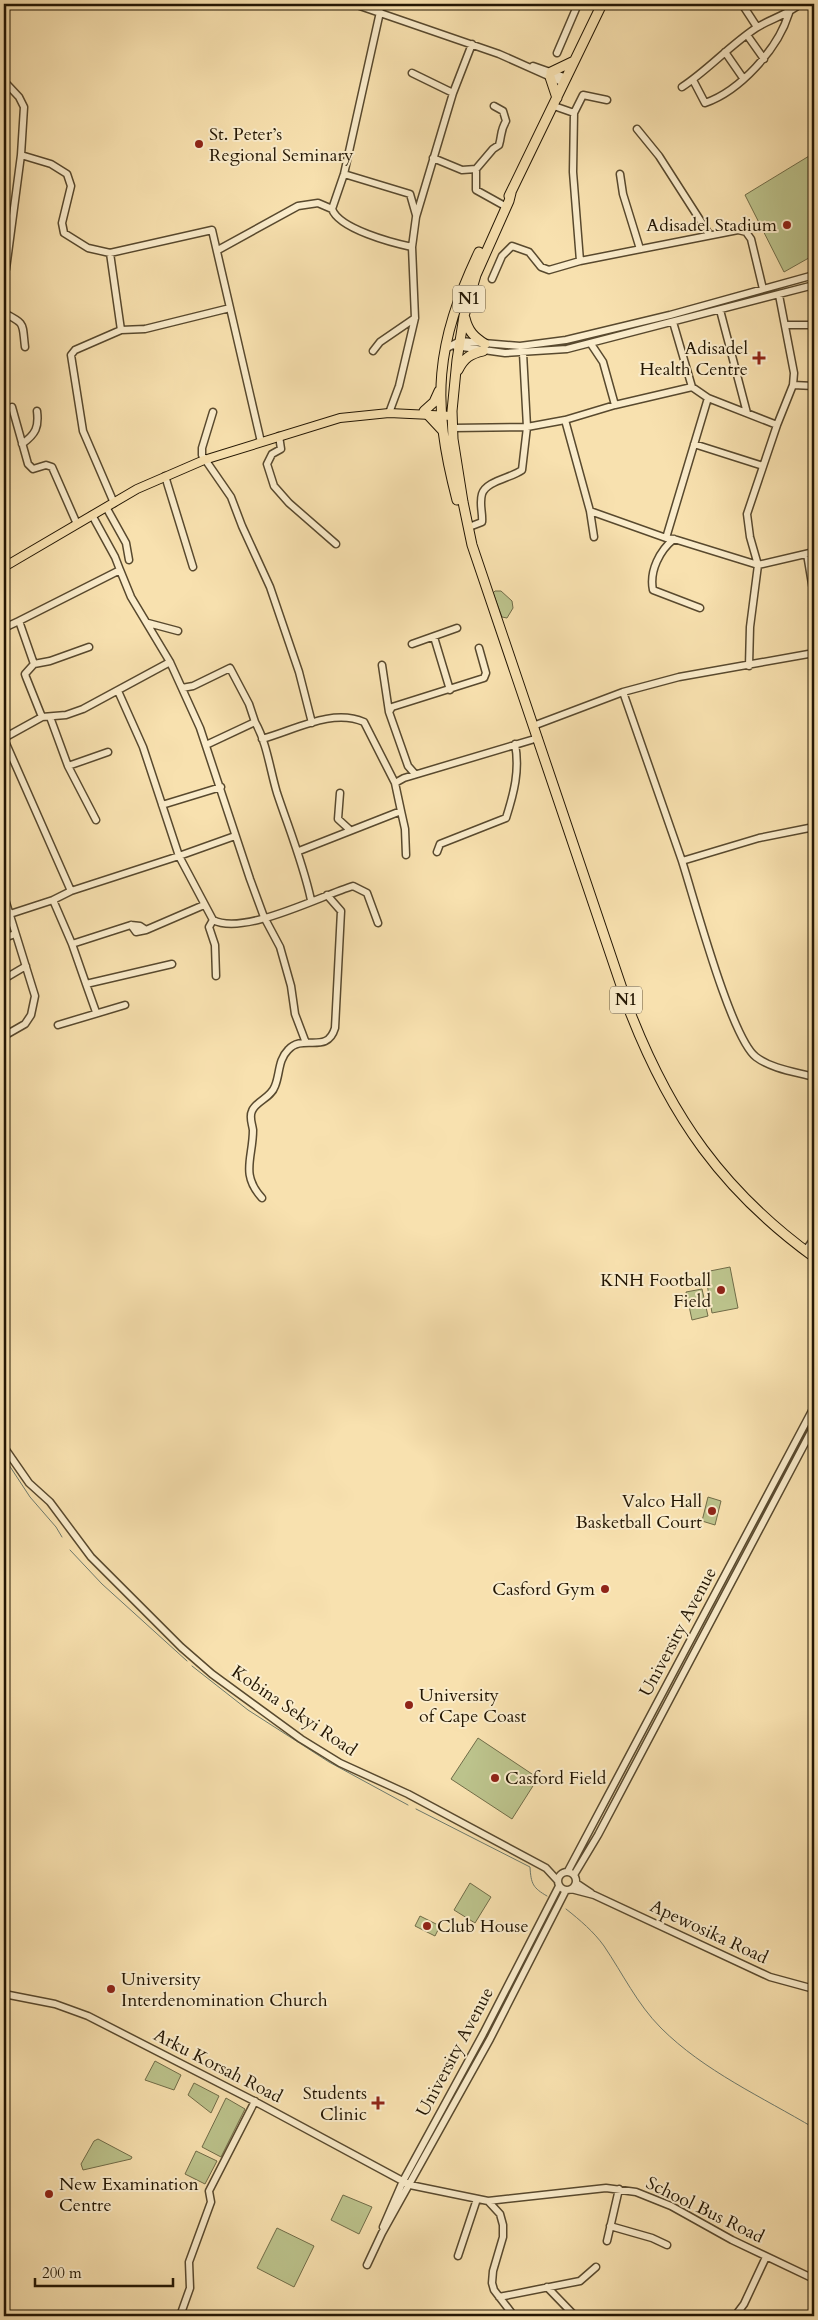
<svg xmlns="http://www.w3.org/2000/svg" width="818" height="2320" font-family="Cardo,serif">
  <rect width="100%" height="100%" fill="#f8e1af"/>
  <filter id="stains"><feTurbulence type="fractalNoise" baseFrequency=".004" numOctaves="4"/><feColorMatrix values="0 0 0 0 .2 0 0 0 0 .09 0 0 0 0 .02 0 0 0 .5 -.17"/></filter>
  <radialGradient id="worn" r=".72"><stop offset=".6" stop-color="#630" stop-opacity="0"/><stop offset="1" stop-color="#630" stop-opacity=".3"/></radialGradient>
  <path fill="#bcc38c" stroke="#706c48" d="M814,153V255L784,272L745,195Z
    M495,591H501L512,601L513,608L507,618L502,617L493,593Z
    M730,1267L738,1308L712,1313L705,1272Z
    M702,1289L708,1316L692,1320L686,1292Z
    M708,1497L721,1501L715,1525L702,1521Z
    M478,1738L538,1778L512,1819L451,1779Z
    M470,1883L491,1897L475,1923L454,1910Z
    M420,1916L440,1926L435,1936L415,1926Z
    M155,2061L181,2075L174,2090L145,2080Z
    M194,2083L219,2096L211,2113L188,2095Z
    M226,2098L245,2109L221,2157L202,2147Z
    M98,2139L132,2157L131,2159L83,2170L81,2164L94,2141Z
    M196,2151L217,2161L205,2184L185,2174Z
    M343,2195L372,2207L359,2234L331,2220Z
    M277,2228L314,2246L294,2287L257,2268Z"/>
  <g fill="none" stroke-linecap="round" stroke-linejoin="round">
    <path stroke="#6d7a6d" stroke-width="1" d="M7,1462L30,1497L56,1527L62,1537
      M70,1550L102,1584L187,1661
      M192,1666L248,1710L329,1762L408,1805
      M416,1809L530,1867C531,1884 533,1888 547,1896
      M566,1909C580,1920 594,1932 604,1946C623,1974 637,2004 661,2028C704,2071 762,2097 814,2128"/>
    <defs>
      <path id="minor" d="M354,4L499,54L564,83
        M742,4L757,27
        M747,35L764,59
        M725,52L743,78
        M557,53L578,4
        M533,66L567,78
        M412,73L453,93
        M693,80L705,103C740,91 778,49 789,13
        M4,81L19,97L24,107L21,155
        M682,87C708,70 729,46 756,28C770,19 787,15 800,4
        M554,106L574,113L573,172L580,261
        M574,113L583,95L607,100
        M637,129L659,156L709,234
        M433,158L462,170L476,169L493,149L499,145C502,135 500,131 506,121L503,111L494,106
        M476,169V190L503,205
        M344,174L410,194L416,215
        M620,174L623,194L640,249
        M332,209C339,229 393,243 412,247
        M218,250L298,206L318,203L332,209L344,174L380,12
        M110,253L121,330L145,329L230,308
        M4,274L6,269L21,155L51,164L67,174L71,186L62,223L64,233L88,248L110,253L212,230L261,442
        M492,279L502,256L512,246L529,252L541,267L549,270L580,261L738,230L746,232L751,239L763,289
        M720,310L747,413
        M4,313C26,324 22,323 25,347
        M786,325H814
        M591,344L603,362L615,405
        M455,346L505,353L567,349L814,285
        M445,349L460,341L520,346L566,340L670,315L814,275
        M373,351L380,342L415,318
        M523,353L527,427L565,420L590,511L666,538L674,539L758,565L814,552
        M793,385L814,386
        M708,398L777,425
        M12,407L28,464L33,469L46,465L52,467L77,524
        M213,412L202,448V455L231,497L242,526L270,587L299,672L312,723
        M389,413L399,386L415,318L412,247L416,217L453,93L472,44
        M565,420L615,405L692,387
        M453,428L527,427L522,470C511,478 486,481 482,494C479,504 483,513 482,522L469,527
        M279,436L281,449L272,454L267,464L274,486L289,503L336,544
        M22,444C36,434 39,427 37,411
        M694,444L763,466
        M165,476L193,567
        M114,503L83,431L71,355L75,350L121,330
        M106,507L126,543L129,560
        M590,511L594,537
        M666,538L708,398L692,387L673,322
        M674,539C660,550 649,571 653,590L700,608
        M807,554L814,596
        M120,570L131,597L170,662L200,728L250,879L264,917L280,947L291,986L295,1014L306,1043
        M19,621L120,570L115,557L92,515
        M148,623L178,631
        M4,628L19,621L34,664L50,661L89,647
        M434,637L450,690
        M412,644L457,628
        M34,664L25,674L26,677L42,717
        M382,665L389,712
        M749,666L750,627L758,565L750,537L747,514L777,425L793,385L794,373L779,295
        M182,688L193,686L230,668L249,704L255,722
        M118,691L143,747L179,856L213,920C244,936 320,896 353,886L367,893L378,923
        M623,692L682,861L759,838L814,827
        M50,717L68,766L108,752
        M533,726L623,692L679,677L814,653
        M4,738L42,717L66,715L83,709L170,662
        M4,739L71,891
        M262,739C295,730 332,708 364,722L395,783
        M206,745L255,722C267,743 270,770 277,793C289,829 303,863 311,900
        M68,766L96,820
        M415,774L408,766L389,712L392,707L484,678L486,673L479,648
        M340,793L338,819L350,830
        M162,805L221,787
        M401,811L405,829L406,855
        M299,851L401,811L395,783L404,778L538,738
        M437,852L440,844L506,818C514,793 520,770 515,744
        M682,861C694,898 731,1038 756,1057C772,1069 796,1072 814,1077
        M4,896L35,996L31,1015L25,1024L4,1036
        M53,900L72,944L131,925L140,926L146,930L204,905
        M10,914L53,900L71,891L179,856L235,836
        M213,920L209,927L215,945L216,976
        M131,925L136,932L146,930
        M4,938L15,934
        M72,944L86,984L172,964
        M4,979L26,966
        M86,984L96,1012
        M58,1025L125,1005
        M262,1198C240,1174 253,1158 253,1130C252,1123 249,1117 252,1111C256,1101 271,1098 275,1086C280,1074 278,1060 288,1050C303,1033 327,1055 335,1028L341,911L327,895
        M805,1251L814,1239
        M4,1447L29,1483L50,1502L91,1557L181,1647L212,1674L301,1739L340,1763L408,1794L546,1868L558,1881
        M568,1871L814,1407
        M558 1881a9 9 0 1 1 18 0a9 9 0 1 1-18 0Z
        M574,1875L598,1835L814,1426
        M576,1883L591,1893
        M571,1889L594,1895L770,1977L814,1989
        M4,1994L55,2004L88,2016L254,2101L410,2185L488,2201L500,2214L503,2225V2237L493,2271L492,2283L494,2290L514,2316
        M488,2201L606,2188L636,2192L671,2206L732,2240L814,2279
        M610,2226L652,2238L667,2245
        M383,2227L403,2181L483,2034L559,1886
        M607,2241L619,2189
        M458,2256L477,2199
        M367,2265L382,2233L490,2039L566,1890
        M547,2287L575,2316
        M499,2297L580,2281L596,2267
        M180,2316L190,2288L189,2262L211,2202L209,2191L255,2101
        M735,2316L744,2304L766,2257"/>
      <path id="major" d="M4,567L137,489L204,460L340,418L389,413L452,416"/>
      <path id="highway" d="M551,72L574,61
        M550,77L557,98
        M511,193L509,201L476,275L464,316L457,360L452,411L453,439L463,502L472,545L630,1012C671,1117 723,1191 814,1257
        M509,196L602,4
        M465,318C468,331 474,337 485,344
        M458,370C464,358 470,354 483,351
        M424,411L434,402L439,391
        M429,416L443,431
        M457,500C431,401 435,345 479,252"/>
    </defs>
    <use href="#minor" stroke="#58492e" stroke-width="9"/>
    <use href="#major" stroke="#231603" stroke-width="10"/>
    <use href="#highway" stroke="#231603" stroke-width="11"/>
    <use href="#minor" stroke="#faeccb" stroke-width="6"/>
    <use href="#major" stroke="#f8e1af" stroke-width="8"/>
    <use href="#highway" stroke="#f8e1af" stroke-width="9"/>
  </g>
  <g fill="#8f2418" stroke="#faeccb" stroke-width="2">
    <circle cx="199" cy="144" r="5"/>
    <circle cx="787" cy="225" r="5"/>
    <path d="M756.5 350.5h5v5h5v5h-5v5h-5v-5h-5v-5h5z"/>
    <circle cx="721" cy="1290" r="5"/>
    <circle cx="712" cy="1511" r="5"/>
    <circle cx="605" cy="1589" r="5"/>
    <circle cx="409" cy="1705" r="5"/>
    <circle cx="495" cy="1778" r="5"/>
    <circle cx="427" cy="1926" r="5"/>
    <circle cx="111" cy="1989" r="5"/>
    <path d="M375.5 2095.5h5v5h5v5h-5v5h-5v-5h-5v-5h5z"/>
    <circle cx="49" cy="2194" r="5"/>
  </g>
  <g text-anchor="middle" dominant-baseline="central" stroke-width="4" stroke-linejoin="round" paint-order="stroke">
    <g fill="#faeccb" stroke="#64563f" stroke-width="1">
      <rect x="453" y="285.5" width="32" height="27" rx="4"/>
      <rect x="610" y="986.5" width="32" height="27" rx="4"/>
    </g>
    <g font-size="16" font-weight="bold" fill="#231603">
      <text x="469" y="299">N1</text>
      <text x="626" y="1000">N1</text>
    </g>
    <g font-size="18" fill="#231603" stroke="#faeccb" text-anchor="start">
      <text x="209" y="134">St. Peter’s<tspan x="209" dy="21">Regional Seminary</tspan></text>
      <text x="777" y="225" text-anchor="end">Adisadel Stadium</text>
      <text x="748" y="348" text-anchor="end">Adisadel<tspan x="748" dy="21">Health Centre</tspan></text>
      <text x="711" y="1280" text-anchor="end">KNH Football<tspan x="711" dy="21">Field</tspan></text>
      <text x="702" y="1501" text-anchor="end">Valco Hall<tspan x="702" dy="21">Basketball Court</tspan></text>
      <text x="595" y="1589" text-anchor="end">Casford Gym</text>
      <text x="419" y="1695">University<tspan x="419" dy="21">of Cape Coast</tspan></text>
      <text x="505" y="1778">Casford Field</text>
      <text x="437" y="1926">Club House</text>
      <text x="121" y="1979">University<tspan x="121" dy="21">Interdenomination Church</tspan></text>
      <text x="367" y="2093" text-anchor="end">Students<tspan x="367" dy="21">Clinic</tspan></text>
      <text x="59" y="2184">New Examination<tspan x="59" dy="21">Centre</tspan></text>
    </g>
    <g font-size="18" fill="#231603" stroke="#faeccb">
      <text transform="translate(678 1632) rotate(-62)">University Avenue</text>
      <text transform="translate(294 1711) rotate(34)">Kobina Sekyi Road</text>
      <text transform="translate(709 1932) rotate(25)">Apewosika Road</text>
      <text transform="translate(455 2052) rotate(-62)">University Avenue</text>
      <text transform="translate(218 2066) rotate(27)">Arku Korsah Road</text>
      <text transform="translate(705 2210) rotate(26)">School Bus Road</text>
    </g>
  </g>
  <rect width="818" height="2320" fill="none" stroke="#f8e1af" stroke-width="20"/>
  <rect x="5" y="5" width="808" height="2310" fill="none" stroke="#231603" stroke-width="2.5"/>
  <rect x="10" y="10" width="798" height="2300" fill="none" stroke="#231603"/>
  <path d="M35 2278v8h138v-8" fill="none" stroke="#231603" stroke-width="2.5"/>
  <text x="42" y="2278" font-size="15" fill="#231603" stroke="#faeccb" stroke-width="4" paint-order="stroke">200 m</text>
  <rect width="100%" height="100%" filter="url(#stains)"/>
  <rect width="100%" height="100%" fill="url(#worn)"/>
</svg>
